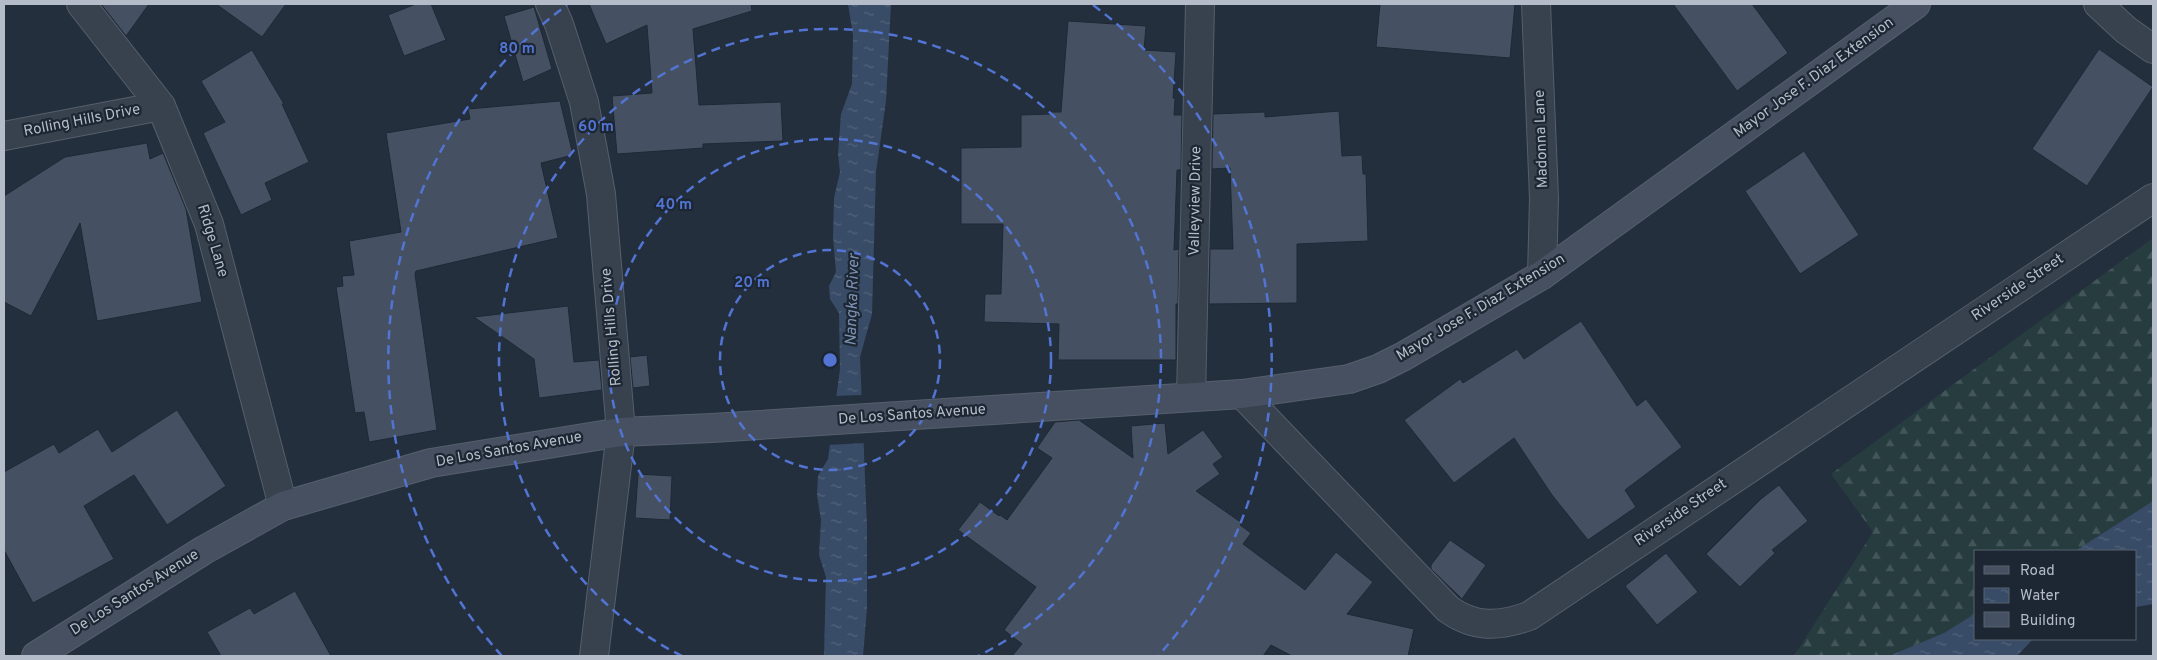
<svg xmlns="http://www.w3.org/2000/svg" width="2157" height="660" font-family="Overpass,sans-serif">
  <defs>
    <pattern id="forest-firs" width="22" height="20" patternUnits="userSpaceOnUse" patternTransform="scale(1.25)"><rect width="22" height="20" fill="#263c3f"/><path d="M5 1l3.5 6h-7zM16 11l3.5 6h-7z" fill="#435659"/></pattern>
    <pattern id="water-ripples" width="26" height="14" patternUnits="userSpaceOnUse" patternTransform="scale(1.25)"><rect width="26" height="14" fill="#394c67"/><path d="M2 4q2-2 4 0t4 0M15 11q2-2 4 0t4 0" fill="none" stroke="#53647b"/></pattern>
  </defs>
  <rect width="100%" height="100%" fill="#242f3e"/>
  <path fill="url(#forest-firs)" d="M2153,238V501L2075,551H1976V613L1944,633L1889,656H1794L1873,532L1831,474Z"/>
  <path fill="url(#water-ripples)" d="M848,4H891L886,101L876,172L872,314L860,357L867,526V608L863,656H824L826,577L819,555L821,520L817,495L818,476L828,459L840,369L839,313L830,299L829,286L836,272L833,237L834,198L840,172L838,154L841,114L852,84L853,35Z
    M2153,501V604L2136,607V551H2075Z
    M1976,613V639H2033L2017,656H1889L1944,633Z"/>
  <path fill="#242f3e" d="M864,395L865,443L828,445L834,396Z"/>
  <path fill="#455162" stroke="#1f2835" d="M101,4H149L126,36Z
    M216,4H286L262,37Z
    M416,4H431L446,40L404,56L388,15Z
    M589,4H751L752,11L693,29L699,105L781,102L783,141L703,144V148L617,154L612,96L652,93L647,25L606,44Z
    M1380,4H1515L1510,58L1376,47Z
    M1673,4H1752L1788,53L1737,91Z
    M534,7L552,69L523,82L504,16Z
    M1068,21L1146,26L1144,50L1176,52L1173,98H1175L1174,115H1182L1181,170H1177L1174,250L1179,249L1178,304H1176V360H1058L1059,324L984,322L985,294H1001L1003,224H961V148L1021,147V115L1050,114V112H1061Z
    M2099,49L2153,87L2087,186L2032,149Z
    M252,50L284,104H282L309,162L265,183L272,200L241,215L203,133L225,122L201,81Z
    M560,101L573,155L541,163L558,238L416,271L415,274L437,430L369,442L364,412L355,413L336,287L343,286L342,276L354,275L349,241L401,232L386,133L470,119L468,109Z
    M1339,111L1342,156L1362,155L1363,174H1366L1368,241L1297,244V303L1209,304L1210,249H1233L1230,168L1212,169L1213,114L1265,112V117Z
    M147,143L150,159L163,153L186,209L202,302L97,321L80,223L31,316L4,302V196L65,157Z
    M1804,151L1859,235L1800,274L1745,191Z
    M568,306L574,362L599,360L602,390L539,398L534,359L474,317Z
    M1581,321L1637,406L1646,399L1682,447L1625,490L1636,507L1588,540L1552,495L1514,438L1454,483L1404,420L1460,379L1463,383L1517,349L1524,359Z
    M647,355L650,386L633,388L630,357Z
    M177,410L226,486L167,525L134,475L84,506L114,559L33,603L4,550V472L54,444L59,453L98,429L112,452Z
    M1079,420L1133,458L1131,426L1165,423L1168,454L1203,430L1223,457L1213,464L1220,474L1196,491L1242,523L1240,525L1251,533L1243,544L1305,590L1336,552L1373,582L1347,614L1414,629L1408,656H1292L1271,645L1263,656H1012L1022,644L1004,630L1036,587L958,530L980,502L999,516L1000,515L1007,520L1052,458L1037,448L1055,422Z
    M638,474L672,476L670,520L635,518Z
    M1779,485L1808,521L1772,550L1775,553L1740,587L1706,554L1761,499Z
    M1450,540L1486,565L1462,599L1431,569V565Z
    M1666,553L1698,592L1657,625L1625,586Z
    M295,591L331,656H221L207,632L250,608L254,614Z"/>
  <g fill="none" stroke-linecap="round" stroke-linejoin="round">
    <defs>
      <path id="street" d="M81,4L161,106L209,224L283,506
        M550,4L559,24L584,102L601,194L621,432L594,656
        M1536,4L1544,198L1542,275
        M2098,4L2126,30L2153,49
        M4,136L161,106
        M1242,394L1448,609C1474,628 1499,627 1529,616L2153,198
        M1191,397L1200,4"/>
      <path id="secondary" d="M36,656L204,550L283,506L431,463L621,432L712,428L1242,394L1349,379L1378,369L1404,356L1542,275L1916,4"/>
    </defs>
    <use href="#street" stroke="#565f6c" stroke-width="30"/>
    <use href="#secondary" stroke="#565f6c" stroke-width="30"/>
    <use href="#street" stroke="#38414e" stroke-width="28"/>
    <use href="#secondary" stroke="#465061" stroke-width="28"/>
  </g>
  <g fill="none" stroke="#5274d3" stroke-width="2.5" stroke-dasharray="9 6">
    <circle cx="830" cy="360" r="110"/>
    <circle cx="830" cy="360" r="221"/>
    <path d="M682 656A331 331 0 1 1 978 656"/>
    <path d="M502 656A442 442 0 0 1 567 5M1093 5A442 442 0 0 1 1158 656"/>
  </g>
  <g text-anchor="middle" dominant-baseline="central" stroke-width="4.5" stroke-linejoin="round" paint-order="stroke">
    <g font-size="15" fill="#b4bcc9" stroke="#1d2633">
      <text transform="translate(1814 78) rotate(-36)">Mayor Jose F. Diaz Extension</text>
      <text transform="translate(82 121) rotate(-11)">Rolling Hills Drive</text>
      <text transform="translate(1542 139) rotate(-92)">Madonna Lane</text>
      <text transform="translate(1196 201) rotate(-89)">Valleyview Drive</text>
      <text transform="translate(212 241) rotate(73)">Ridge Lane</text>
      <text transform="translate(2018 288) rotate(-34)">Riverside Street</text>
      <text transform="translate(1481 308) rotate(-31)">Mayor Jose F. Diaz Extension</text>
      <text transform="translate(612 327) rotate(-95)">Rolling Hills Drive</text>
      <text transform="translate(912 415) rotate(-4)">De Los Santos Avenue</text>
      <text transform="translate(509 450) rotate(-10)">De Los Santos Avenue</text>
      <text transform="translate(1681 513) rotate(-34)">Riverside Street</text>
      <text transform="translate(135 593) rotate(-32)">De Los Santos Avenue</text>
    </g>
    <g font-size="16" font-style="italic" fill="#7c92b1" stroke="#1d2633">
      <text transform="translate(853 300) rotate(-88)">Nangka River</text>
    </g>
  </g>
  <circle cx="830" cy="360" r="8" fill="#5274d3" stroke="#1d2633" stroke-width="2.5"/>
  <g font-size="15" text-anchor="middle" font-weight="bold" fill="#5274d3" stroke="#1d2633" stroke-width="4.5" stroke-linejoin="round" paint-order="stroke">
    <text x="517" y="53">80 m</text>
    <text x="596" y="131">60 m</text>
    <text x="674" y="209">40 m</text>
    <text x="752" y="287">20 m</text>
  </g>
  <rect width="2157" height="660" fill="none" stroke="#b4bcc9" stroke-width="10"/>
  <rect x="1974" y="550" width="162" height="90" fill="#1d2633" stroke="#59626f"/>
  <rect x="1984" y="566" width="25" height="8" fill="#465061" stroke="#59626f"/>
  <text x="2020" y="575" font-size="15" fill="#b4bcc9">Road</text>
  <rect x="1984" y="588" width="25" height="15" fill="url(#water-ripples)" stroke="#59626f"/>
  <text x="2020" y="600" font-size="15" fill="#b4bcc9">Water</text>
  <rect x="1984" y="612" width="25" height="15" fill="#455162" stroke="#59626f"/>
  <text x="2020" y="625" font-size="15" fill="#b4bcc9">Building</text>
</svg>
